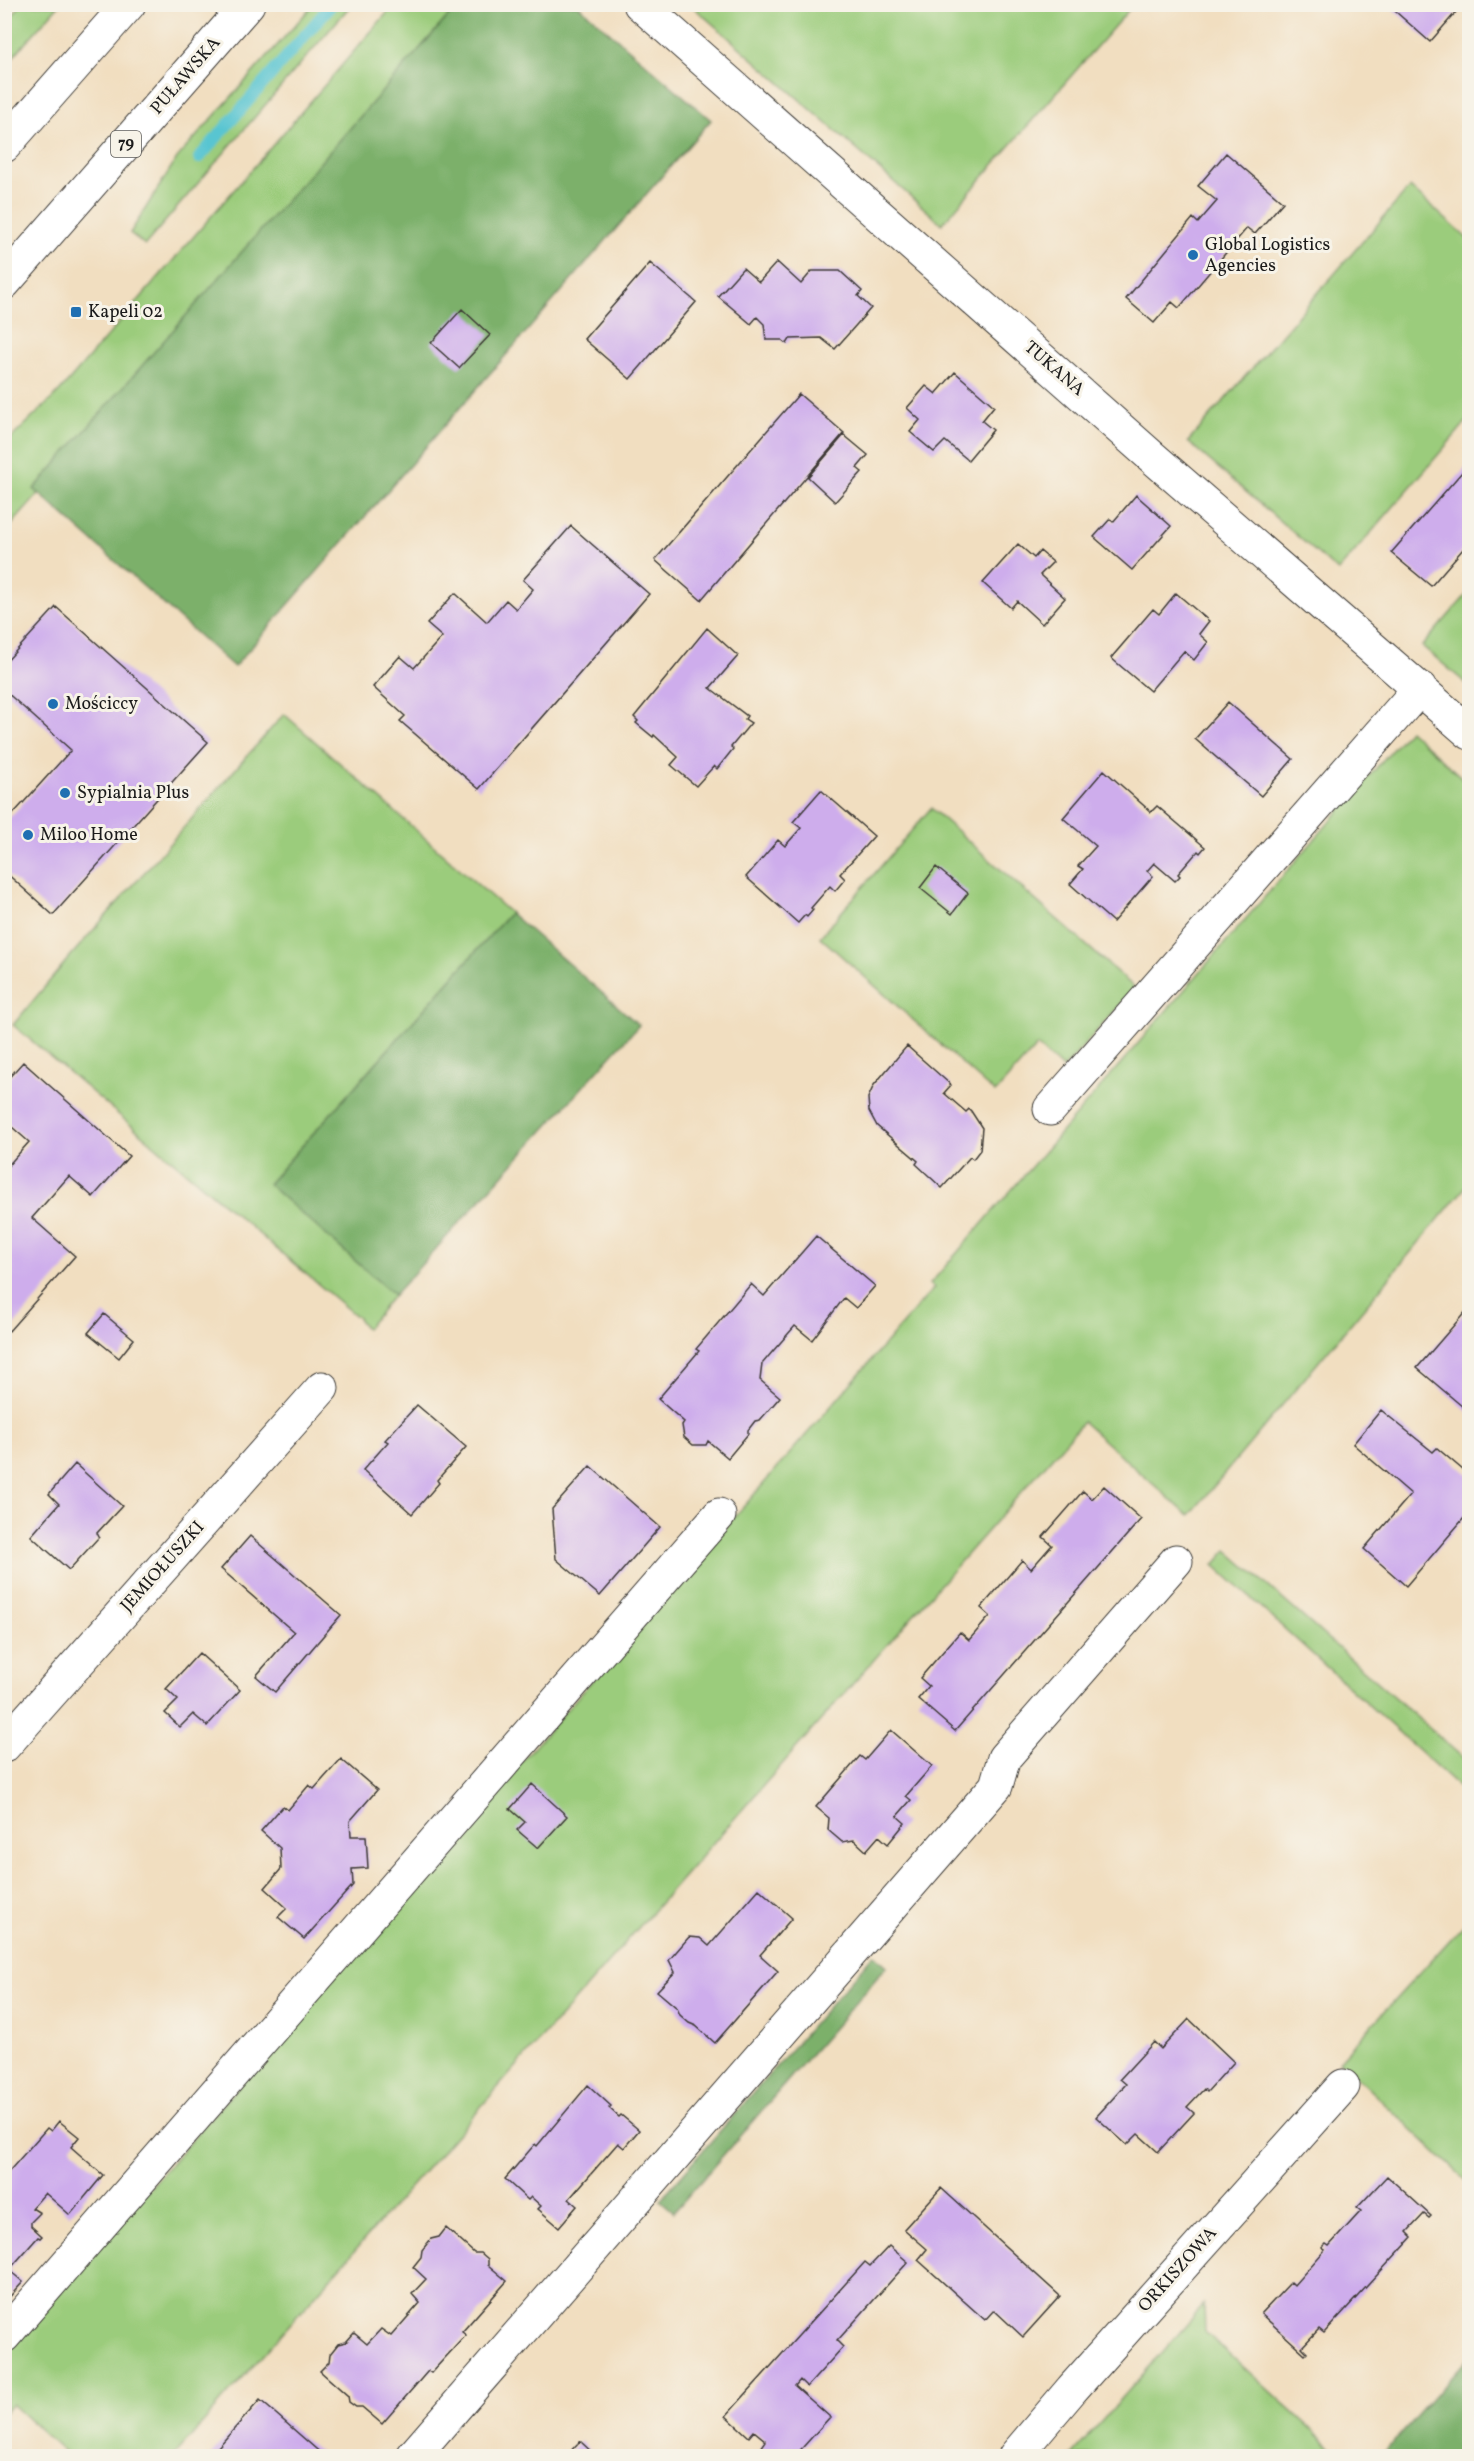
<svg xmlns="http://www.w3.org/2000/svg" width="1474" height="2461" font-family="Vollkorn,serif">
  <rect width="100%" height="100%" fill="#f7f3e8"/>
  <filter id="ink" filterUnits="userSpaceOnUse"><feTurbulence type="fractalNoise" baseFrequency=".0167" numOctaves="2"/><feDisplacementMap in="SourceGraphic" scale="12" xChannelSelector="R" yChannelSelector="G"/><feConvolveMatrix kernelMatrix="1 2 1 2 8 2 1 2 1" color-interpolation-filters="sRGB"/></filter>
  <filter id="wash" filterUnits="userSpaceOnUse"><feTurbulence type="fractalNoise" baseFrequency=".008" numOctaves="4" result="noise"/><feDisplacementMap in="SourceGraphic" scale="24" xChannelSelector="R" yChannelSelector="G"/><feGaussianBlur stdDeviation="1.35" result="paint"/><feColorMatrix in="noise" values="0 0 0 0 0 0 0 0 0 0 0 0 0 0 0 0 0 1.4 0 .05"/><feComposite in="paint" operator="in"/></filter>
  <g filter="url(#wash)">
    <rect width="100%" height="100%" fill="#f1dec0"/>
    <path fill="#9bcc7b" stroke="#5c744c" stroke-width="1.5" d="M21,5H59L5,66V24Z
      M313,5H351L145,245L130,233L177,158Z
      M394,5H458L35,489L39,494L5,532V444L60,391Z
      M691,5H1133L942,224Z
      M1410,187L1469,240V419L1338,571L1188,442Z
      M1469,592V686L1422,646Z
      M284,714L510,913L268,1184L394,1295L366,1329L358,1318L13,1025L67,960Z
      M1409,730L1469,784V1183L1189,1516L1083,1422L174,2456H69L12,2404L5,2412V2354L934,1288L930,1284Z
      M931,808L1135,988L1063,1069L1037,1046L995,1093L820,937Z
      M1227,1550L1469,1763V1796L1214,1565Z
      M1469,1919V2183L1339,2061Z
      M1204,2305L1205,2332L1341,2456H1071Z"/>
    <path fill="#7cb06b" stroke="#4c6644" stroke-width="1.5" d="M458,5H578L711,120L234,667L34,489Z
      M510,913L639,1025L394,1295L268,1184Z
      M874,1954L887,1966L674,2212L660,2200Z
      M1469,2357V2456H1381Z"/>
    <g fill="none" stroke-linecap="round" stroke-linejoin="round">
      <path stroke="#59c5d1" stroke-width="12" d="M199,158L332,4"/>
    </g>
    <g id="blocks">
      <path fill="#ceadec" d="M1387,4H1463L1430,42Z
        M1226,153L1283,202L1255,234L1247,228L1179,308L1172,302L1154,323L1126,299L1193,218L1198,223L1217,201L1198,186Z
        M777,262L801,284L812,271H840L862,291L858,296L871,308L835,349L821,338L790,339L787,344L782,340H766L764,324L757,317L751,324L718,296L743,268L759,282Z
        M650,263L696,302L630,379L584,339Z
        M462,309L490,335L459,368L431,343Z
        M955,372L994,406L982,421L993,430L968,460L945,441L934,452L910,432L920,420L907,408L926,386L936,394Z
        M799,394L844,433L701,600L655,560Z
        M844,435L868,455L857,468L862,472L835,502L808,477Z
        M1470,463V541L1431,586L1391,553Z
        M1136,495L1171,526L1132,570L1094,537L1110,519L1113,522Z
        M571,526L649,594L479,789L400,721L405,716L373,687L400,656L414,668L442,637L427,624L455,593L487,622L506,600L516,609L533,589L523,580Z
        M1018,544L1034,558L1040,551L1053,562L1040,575L1065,598L1042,624L1017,601L1011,608L983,583Z
        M1176,593L1209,621L1199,634L1208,642L1194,660L1184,651L1150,691L1111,658L1153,609L1159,614Z
        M56,607L208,742L53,915L4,871V824L71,750L4,690V664Z
        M707,628L738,656L710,688L747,716L745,719L751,723L731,747L733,749L717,769L714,766L696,786L671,765L678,757L654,735L653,737L636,723L638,721L634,717Z
        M1228,702L1293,759L1261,796L1195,739Z
        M1104,770L1151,812L1157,806L1205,847L1200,853L1198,851L1178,874L1180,876L1175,881L1154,863L1147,871L1153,876L1113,922L1070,884L1083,869L1078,866L1096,846L1063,818Z
        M821,790L874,836L840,874L845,879L835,891L830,886L811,908L813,910L807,917L805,915L798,923L746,877L778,840L785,846L801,828L793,822Z
        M936,867L968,893L952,914L920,888Z
        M907,1046L951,1085L944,1093L966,1112L969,1109L971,1111L982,1128L980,1150L973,1159L970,1157L942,1188L916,1164L918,1161L877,1126L869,1111L868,1098L874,1085Z
        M23,1062L129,1156L93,1197L69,1176L32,1218L75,1256L9,1331L5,1327V1169L29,1142L4,1120V1083Z
        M816,1236L875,1286L856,1308L844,1298L812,1340L795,1326L773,1351L762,1364L760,1380L780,1397L760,1420L755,1421L748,1430V1434L728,1458L708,1441L706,1445H693L684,1437L682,1425L684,1422L658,1399L699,1351L696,1349L751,1284L764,1296Z
        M1467,1310L1470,1313V1413L1417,1368Z
        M104,1314L134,1339L119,1358L88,1333Z
        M417,1405L466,1447L437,1480L439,1483L412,1514L363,1470L388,1442L385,1440Z
        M1381,1410L1433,1452L1437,1448L1470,1476V1511L1406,1586L1364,1549L1411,1494L1353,1444Z
        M75,1464L122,1506L97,1533L99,1537L69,1570L31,1536L59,1504L49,1494Z
        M590,1466L660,1527L600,1596L556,1559L552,1509Z
        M1104,1486L1141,1519L955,1731L918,1699L929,1686L920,1678L960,1632L969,1640L990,1616L981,1608L1022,1560L1031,1569L1052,1545L1043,1537L1083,1491L1092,1499Z
        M250,1536L341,1615L275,1692L256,1676L294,1632L221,1569Z
        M199,1653L240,1690L207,1726L193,1714L180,1727L165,1713L178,1700L166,1689Z
        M891,1730L932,1766L906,1796L911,1800L897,1816L905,1823L888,1844L879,1836L866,1851L854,1840L842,1842L828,1830L829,1818L816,1807L860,1756L865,1760Z
        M341,1759L377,1790L350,1821L351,1836H366L368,1868L352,1869L353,1885L304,1939L278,1917L287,1908L265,1888L281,1869L280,1848L261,1831L283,1806L288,1810L309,1785L314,1789Z
        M532,1784L567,1816L538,1848L517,1830L525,1822L510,1809Z
        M759,1889L792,1918L760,1955L778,1971L715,2043L696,2026L689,2023L680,2015L677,2008L657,1991L675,1972L669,1960L689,1937L700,1938L709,1946Z
        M1189,2019L1234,2062L1207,2092L1204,2089L1187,2107L1194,2113L1158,2152L1138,2134L1127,2145L1096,2117L1126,2084L1120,2079L1154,2042L1161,2049Z
        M588,2085L611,2106L609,2108L619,2117L621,2115L639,2130L624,2148L618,2143L569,2199L577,2206L559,2227L538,2209L541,2206L531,2197L528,2200L505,2179L535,2144L537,2146Z
        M59,2121L79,2137L71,2147L103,2175L70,2215L45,2193L32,2208L40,2213L31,2222V2226L42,2236L40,2238L38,2237L9,2270L23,2282L4,2303V2177L47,2128L51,2131Z
        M1387,2176L1431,2216L1429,2218L1424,2214L1407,2232L1412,2237L1324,2333L1319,2329L1302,2347L1307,2352L1305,2354L1261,2314L1291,2282L1294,2285L1325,2250L1322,2248L1326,2244L1329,2246L1361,2211L1357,2208Z
        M941,2188L1060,2296L1023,2337L994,2310L985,2320L918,2260L927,2249L904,2229Z
        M446,2228L474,2253H481L488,2259V2265L507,2281L462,2332L466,2335L431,2373L428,2371L382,2424L362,2407H356L349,2402L348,2396L320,2371L329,2362L330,2354L338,2344L346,2342L354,2333L367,2344L381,2329L391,2336L420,2303L412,2294L426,2279L413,2267L421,2257L422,2250L431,2239L439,2237Z
        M889,2246L908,2262L837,2341L843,2347L807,2387L800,2380L795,2386L830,2417L795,2456H771L761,2448L766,2441L754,2431L749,2437L726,2416L865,2262L870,2266Z
        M260,2400L324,2456H210Z
        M580,2441L596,2456H566Z"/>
    </g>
  </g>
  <g filter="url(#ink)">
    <use href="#blocks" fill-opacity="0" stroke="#3c3935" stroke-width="1.5"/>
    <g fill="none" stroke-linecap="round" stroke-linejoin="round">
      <defs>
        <path id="minor" d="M640,4L1151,456L1470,733
          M1050,1109L1420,688
          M4,1746L322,1388
          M4,2336L719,1515
          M413,2456L996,1786L1004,1758L1176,1561
          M1015,2456L1072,2389L1343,2086"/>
        <path id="major" d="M4,146L129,4
          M4,283L248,4"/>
      </defs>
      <use href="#minor" stroke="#3c3935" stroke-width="35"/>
      <use href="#major" stroke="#3c3935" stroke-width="35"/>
      <use href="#minor" stroke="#fff" stroke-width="33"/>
      <use href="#major" stroke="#fff" stroke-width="33"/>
    </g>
  </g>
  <g fill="#1f6fb2" stroke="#f7f3e8" stroke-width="2">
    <circle cx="1193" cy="255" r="6"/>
    <rect x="70" y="306" width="12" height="12" rx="3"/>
    <circle cx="53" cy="704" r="6"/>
    <circle cx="65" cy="793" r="6"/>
    <circle cx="28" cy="835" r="6"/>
  </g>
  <g text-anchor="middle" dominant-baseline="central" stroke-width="6" stroke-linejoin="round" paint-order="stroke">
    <rect fill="#f7f3e8" stroke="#5e5c59" stroke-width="1.5" x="111" y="131" width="30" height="26" rx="4.5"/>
    <g font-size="16" font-weight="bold" fill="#1c1c1c">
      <text x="126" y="144">79</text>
    </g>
    <g font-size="18" fill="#1c1c1c" stroke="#f7f3e8">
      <text transform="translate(186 76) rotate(-49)">PUŁAWSKA</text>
      <text transform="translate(1054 369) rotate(41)">TUKANA</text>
      <text transform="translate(163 1567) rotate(-48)">JEMIOŁUSZKI</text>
      <text transform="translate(1178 2270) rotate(-48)">ORKISZOWA</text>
    </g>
    <g font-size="18" fill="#1c1c1c" stroke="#f7f3e8" text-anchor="start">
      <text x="1205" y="245">Global Logistics<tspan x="1205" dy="21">Agencies</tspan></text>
      <text x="88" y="312">Kapeli 02</text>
      <text x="65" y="704">Mościccy</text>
      <text x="77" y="793">Sypialnia Plus</text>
      <text x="40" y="835">Miloo Home</text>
    </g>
  </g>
  <rect width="1474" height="2461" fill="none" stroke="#f7f3e8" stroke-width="24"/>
</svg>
